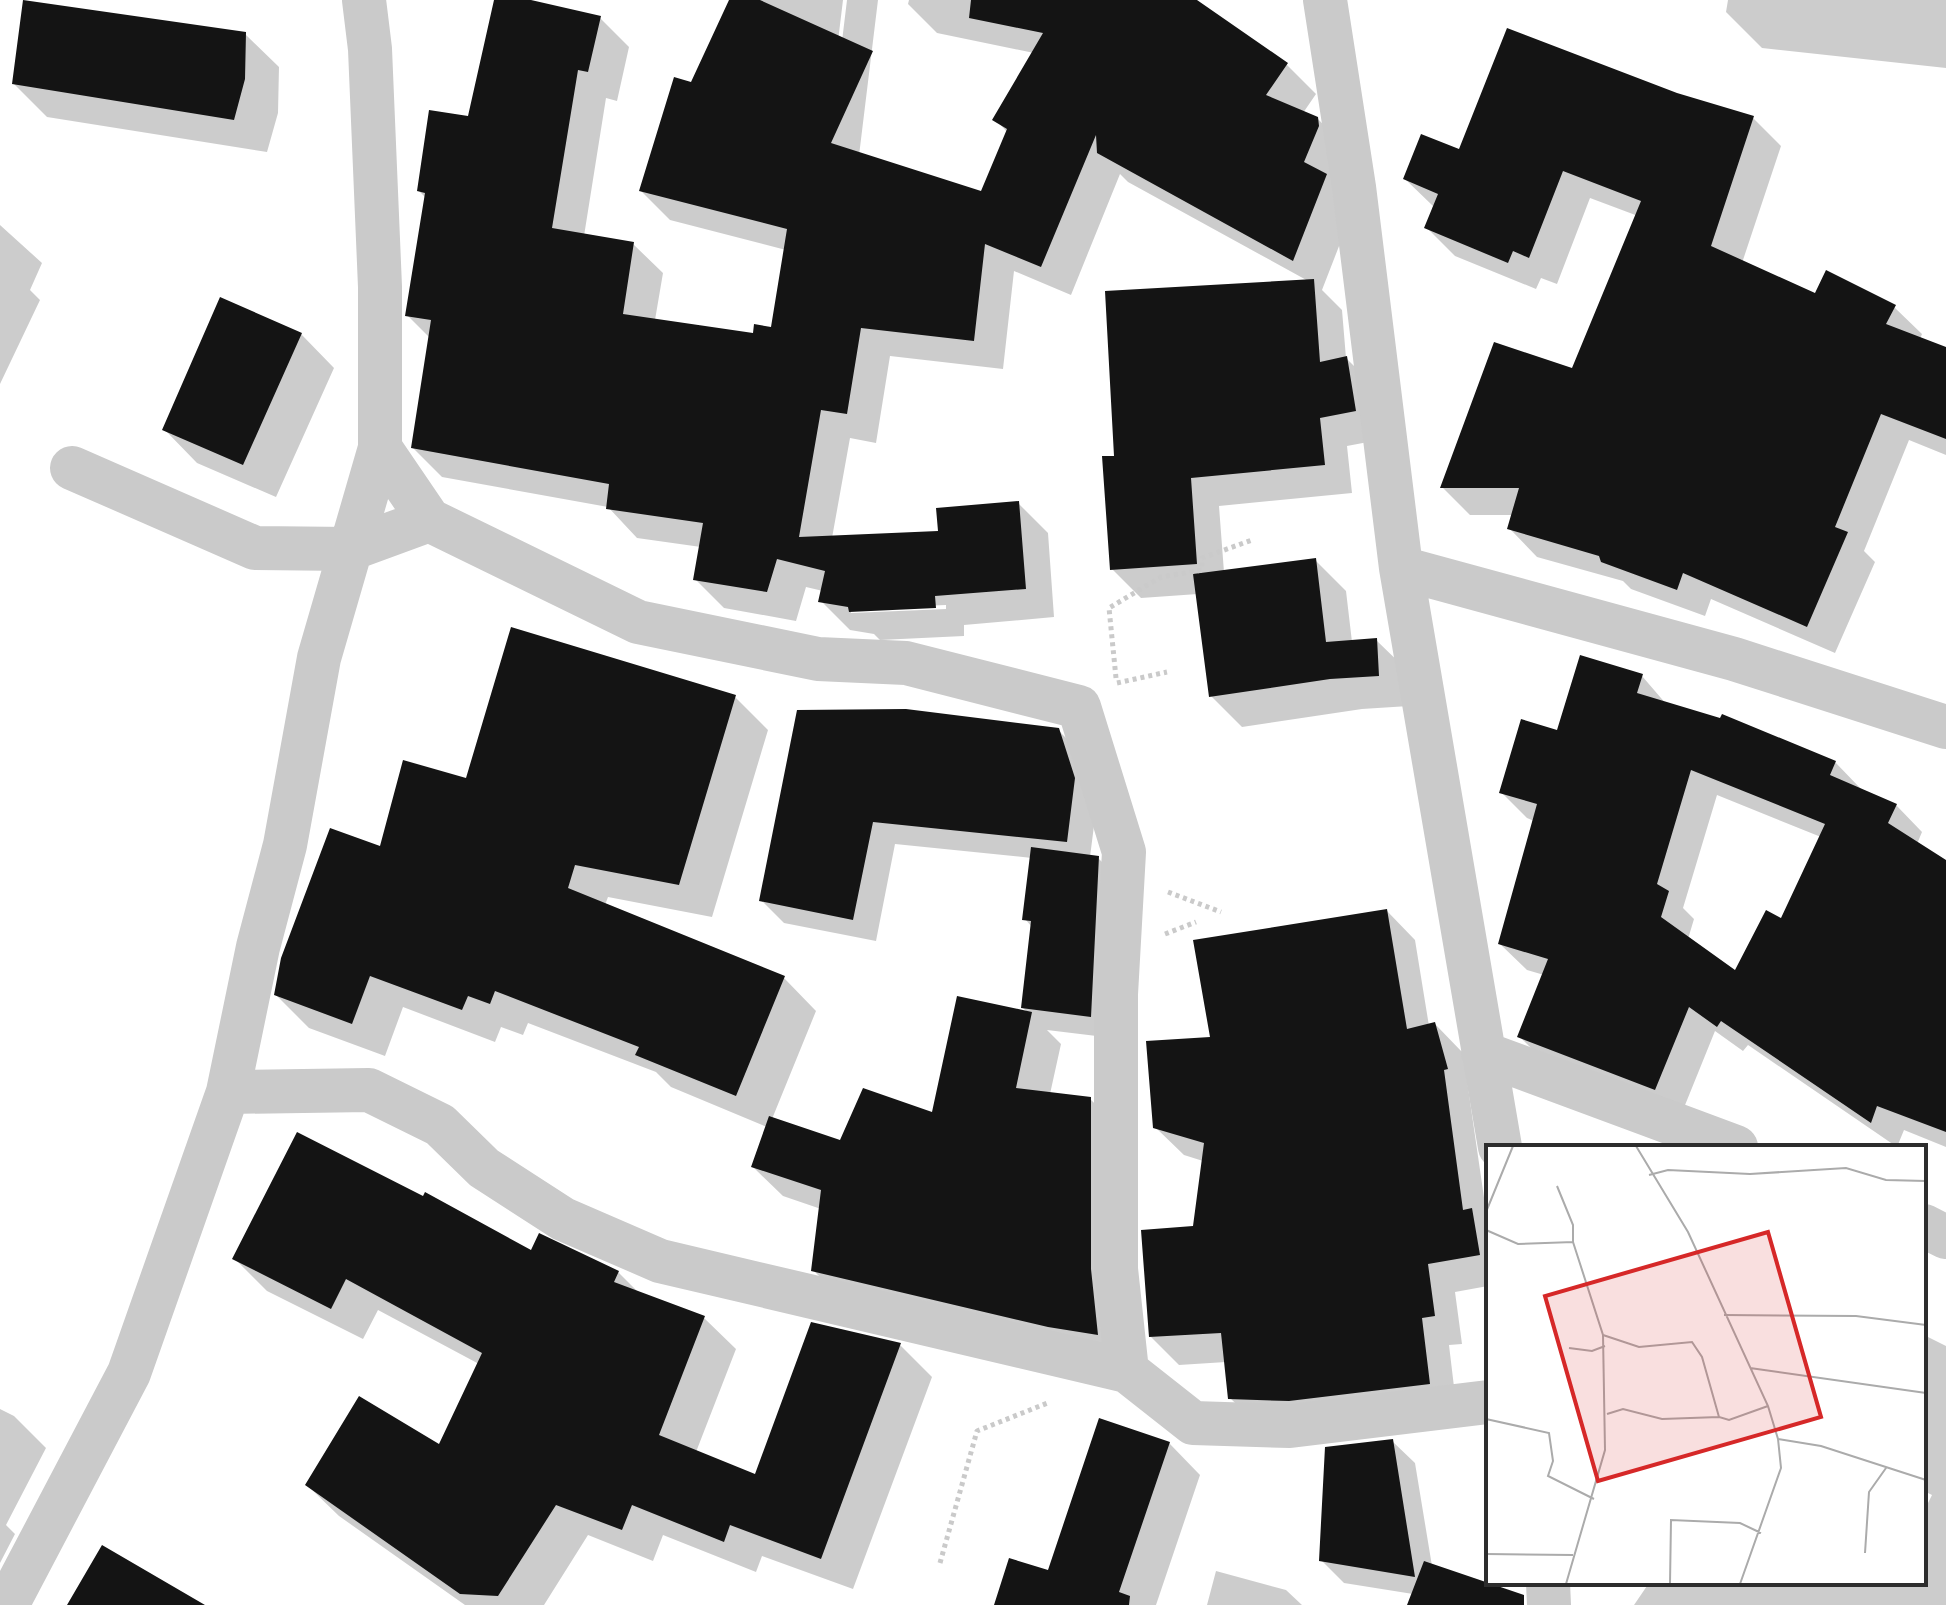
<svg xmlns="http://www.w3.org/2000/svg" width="1946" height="1605" font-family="'IBM Plex Sans',sans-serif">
  <rect width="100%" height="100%" fill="#fff"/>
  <path fill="#0003" fill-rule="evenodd" d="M496,0H522L600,18L629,47L617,101L606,98L584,236L633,244L663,273L655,320L754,335L773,330L786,250L670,220L641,191L731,0H843L822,173H826L847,0H878L857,172L982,193L1008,133L995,119L1034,53L937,33L908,4L909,0H1195L1287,65L1316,94L1303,113L1317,118L1346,148L1355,205L1322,290L1342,310L1346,358L1375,387L1384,439L1347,446L1352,493L1219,506L1224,572L1315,560L1346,591L1352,642L1376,640L1407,670L1409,706L1362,709L1242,727L1211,696L1198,594L1141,598L1112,569L1116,457L1310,282L1128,182L1120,174L1071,295L1014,271L1003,369L890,356L876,443L850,438L832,538L940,533L1018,503L1048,533L1054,617L964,625V636L880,640L874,634L850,630L821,601L823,591L806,587L796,621L724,608L695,579L701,547L637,538L608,507L442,477L413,448L430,338L407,315L426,198L419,191L469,118ZM946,605V609L851,613V609Z
    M1728,0H1946V68L1762,48L1726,12Z
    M245,34L279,67L278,113L267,152L47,117L14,84Z
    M1677,95L1753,118L1781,146L1742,263L1816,296L1894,307L1922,334L1920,339L1946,349V455L1909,440L1864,551L1875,562L1835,653L1711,599L1705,616L1631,589L1623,581L1537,557L1510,529L1514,515H1470L1443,488L1573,370L1638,216L1590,198L1557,284L1541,278L1536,289L1455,256L1427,228L1433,206L1405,179L1460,152Z
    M0,225L42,263L30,290L40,300L0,384Z
    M301,334L334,368L276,497L197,463L164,429Z
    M1642,676L1667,705L1835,762L1861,789L1896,805L1922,832L1917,844L1946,862V1147L1904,1130L1897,1147L1748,1045L1743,1051L1715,1031L1681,1115L1546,1063L1520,1037L1544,975L1527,970L1500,944L1534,821L1527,818L1501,792L1558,733ZM1717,795L1821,837L1782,921L1735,973L1688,939L1694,919L1683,908Z
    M735,697L768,730L712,917L608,897L605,905L784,978L816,1011L772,1119L841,1143L933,1115L1029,1014L1023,1008L1032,927L1025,919L1032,858L895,844L876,941L784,923L761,900L798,712L1058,730L1081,753L1097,802L1090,857L1098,858L1120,880L1113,1038L1047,1030L1061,1044L1050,1094L1090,1099L1120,1128L1127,1363L843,1300L813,1270L821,1209L783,1196L753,1167L767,1127L671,1087L656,1072L528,1023L523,1035L501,1027L495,1042L403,1007L385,1056L309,1028L276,995L381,849L468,781Z
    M1387,911L1415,940L1429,1026L1435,1024L1463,1053L1488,1225V1286L1455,1292L1462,1344L1449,1345L1457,1412L1259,1426L1230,1398L1226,1362L1179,1365L1150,1336L1195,1228L1203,1161L1184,1155L1155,1127L1212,1038Z
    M532,1253L618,1272L639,1293L704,1318L736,1349L696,1452L756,1477L900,1345L932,1377L853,1589L762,1556L756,1572L663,1535L653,1561L588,1535L544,1605H465L339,1516L307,1485L440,1447L479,1364L378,1310L363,1339L267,1291L235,1259Z
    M1924,1335L1946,1346V1605H1634L1649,1583H1924V1511L1932,1495L1924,1491Z
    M0,1409L14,1416L46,1448L6,1525L15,1534L0,1563Z
    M1392,1441L1415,1463L1432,1566L1492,1605H1409L1413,1594L1344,1583L1321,1560Z
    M1169,1443L1200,1475L1156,1605H996L1049,1573Z
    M1216,1571L1286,1590L1302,1605H1207Z"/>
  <path fill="#141414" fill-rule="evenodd" d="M23,0L246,32L245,79L234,120L12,84Z
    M494,0H531L601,16L588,72L578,70L552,228L634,242L623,314L753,333L754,324L771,327L787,229L639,191L674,77L691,82L729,0H760L873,51L831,143L981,191L1007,129L992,120L1043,33L969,18L971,0H1197L1288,63L1266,95L1318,117L1319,126L1304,162L1327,174L1293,261L1097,153L1096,135L1041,267L985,244L974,341L861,328L847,414L821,410L799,537L938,531L936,508L1019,501L1026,589L935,596L936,608L849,612L848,607L818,602L825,571L777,559L767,592L693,580L703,523L606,509L609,484L411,448L431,320L405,316L425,193L417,191L429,110L468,116Z
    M1507,28L1677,93L1754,116L1711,246L1815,293L1826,270L1896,305L1886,324L1946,347V439L1881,414L1835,527L1848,532L1807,627L1683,573L1677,590L1601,562L1599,556L1507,529L1519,488H1440L1494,342L1572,368L1641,201L1563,171L1529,258L1513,251L1508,263L1424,228L1438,194L1403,179L1421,134L1459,149Z
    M1314,279L1320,362L1347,356L1356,411L1320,418L1325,465L1191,478L1197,564L1110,570L1102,456H1114L1105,291Z
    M220,297L302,333L243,465L162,430Z
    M1316,558L1326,642L1377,638L1379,676L1330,679L1209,697L1193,574Z
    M511,627L736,695L679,885L575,865L568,888L785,976L736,1096L635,1055L639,1047L495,991L490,1004L468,996L462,1010L370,976L352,1024L274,995L281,958L330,828L380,846L403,760L466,778Z
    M1580,655L1643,674L1637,693L1720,718L1722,714L1836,761L1830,775L1897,804L1888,823L1946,860V1132L1877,1106L1871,1123L1721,1021L1717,1027L1689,1007L1655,1090L1517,1037L1548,959L1498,944L1537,804L1499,793L1521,719L1557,730ZM1691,770L1825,824L1781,918L1766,910L1735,970L1661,917L1669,891L1657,884Z
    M906,709L1059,728L1075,778L1067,842L873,822L853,920L759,901L797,710Z
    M1031,847L1099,856L1091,1017L1021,1008L1031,921L1022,920Z
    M1387,909L1407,1029L1435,1022L1448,1069L1444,1070L1463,1210L1472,1208L1480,1255L1428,1264L1435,1316L1422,1318L1430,1384L1289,1401L1228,1399L1221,1333L1149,1337L1141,1230L1193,1226L1204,1143L1153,1128L1146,1041L1210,1037L1193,940Z
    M957,996L1032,1012L1016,1088L1091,1097V1269L1098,1335L1048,1327L811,1271L821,1190L751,1167L769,1116L840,1140L863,1088L932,1112Z
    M297,1132L423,1196L425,1192L531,1250L539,1233L619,1271L614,1282L705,1316L659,1435L755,1474L811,1322L901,1343L821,1559L730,1525L724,1542L632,1505L622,1530L556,1505L498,1596L460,1594L305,1485L359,1396L439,1444L482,1353L346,1279L331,1309L232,1259Z
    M1099,1418L1170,1442L1119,1592L1130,1596L1129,1605H994L1009,1558L1048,1570Z
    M1393,1439L1415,1577L1319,1561L1325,1447Z
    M102,1545L205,1605H67Z
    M1424,1561L1524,1595V1605H1407Z"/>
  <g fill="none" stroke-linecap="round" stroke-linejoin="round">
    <path stroke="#cacaca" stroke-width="5" stroke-dasharray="4 4" stroke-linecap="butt" d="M1116,678L1109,608L1161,577L1202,570V558L1252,540
      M1117,683L1167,672
      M1168,892L1221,912
      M1165,934L1196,922
      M940,1563L977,1431L1050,1402"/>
    <path stroke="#cacaca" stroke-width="44" d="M1325,0L1354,187L1401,568L1500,1147
      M380,448L429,520L638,622L818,659L906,663L1079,707L1124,852L1116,994V1269L1127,1371L1193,1423L1290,1426L1488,1402
      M72,468L255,548L350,549L429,520
      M1401,568L1734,659L1946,727
      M1483,1053L1736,1147
      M228,1092L369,1090L440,1125L484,1168L563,1219L660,1261L1127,1371
      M1924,1226L1946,1237
      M1548,1583L1549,1605
      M7,1605L129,1373L228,1092L258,947L285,845L319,658L380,448V287L370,49L364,0"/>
  </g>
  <g transform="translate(1486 1145)">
    <rect width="440" height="440" fill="#fff"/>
    <path fill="none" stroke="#ababab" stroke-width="2" d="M150,1L202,87L282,261L292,294L295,323L254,439M163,30L182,25L264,29L360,23L400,35L440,36M71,41L87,80V97M0,67L27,1M0,85L32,99L87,97L117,190L119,305L80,439M238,170L370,171L440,180M117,190L153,202L206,197L216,212L233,272L243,275L282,261M83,203L106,206L119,201M264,223L440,248M121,269L137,264L176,274L233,272M0,274L63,288L67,316L62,331L108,354M292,294L335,301L440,335M379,408L383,347L400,323M0,409L87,410M184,439L185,375L254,378L275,388"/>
    <path fill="#d62828" fill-opacity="0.15" stroke="#d62828" stroke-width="4" d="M282,87L335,272L112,336L59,151Z"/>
    <rect width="440" height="440" fill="none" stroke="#2d2d2d" stroke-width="4"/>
  </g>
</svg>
